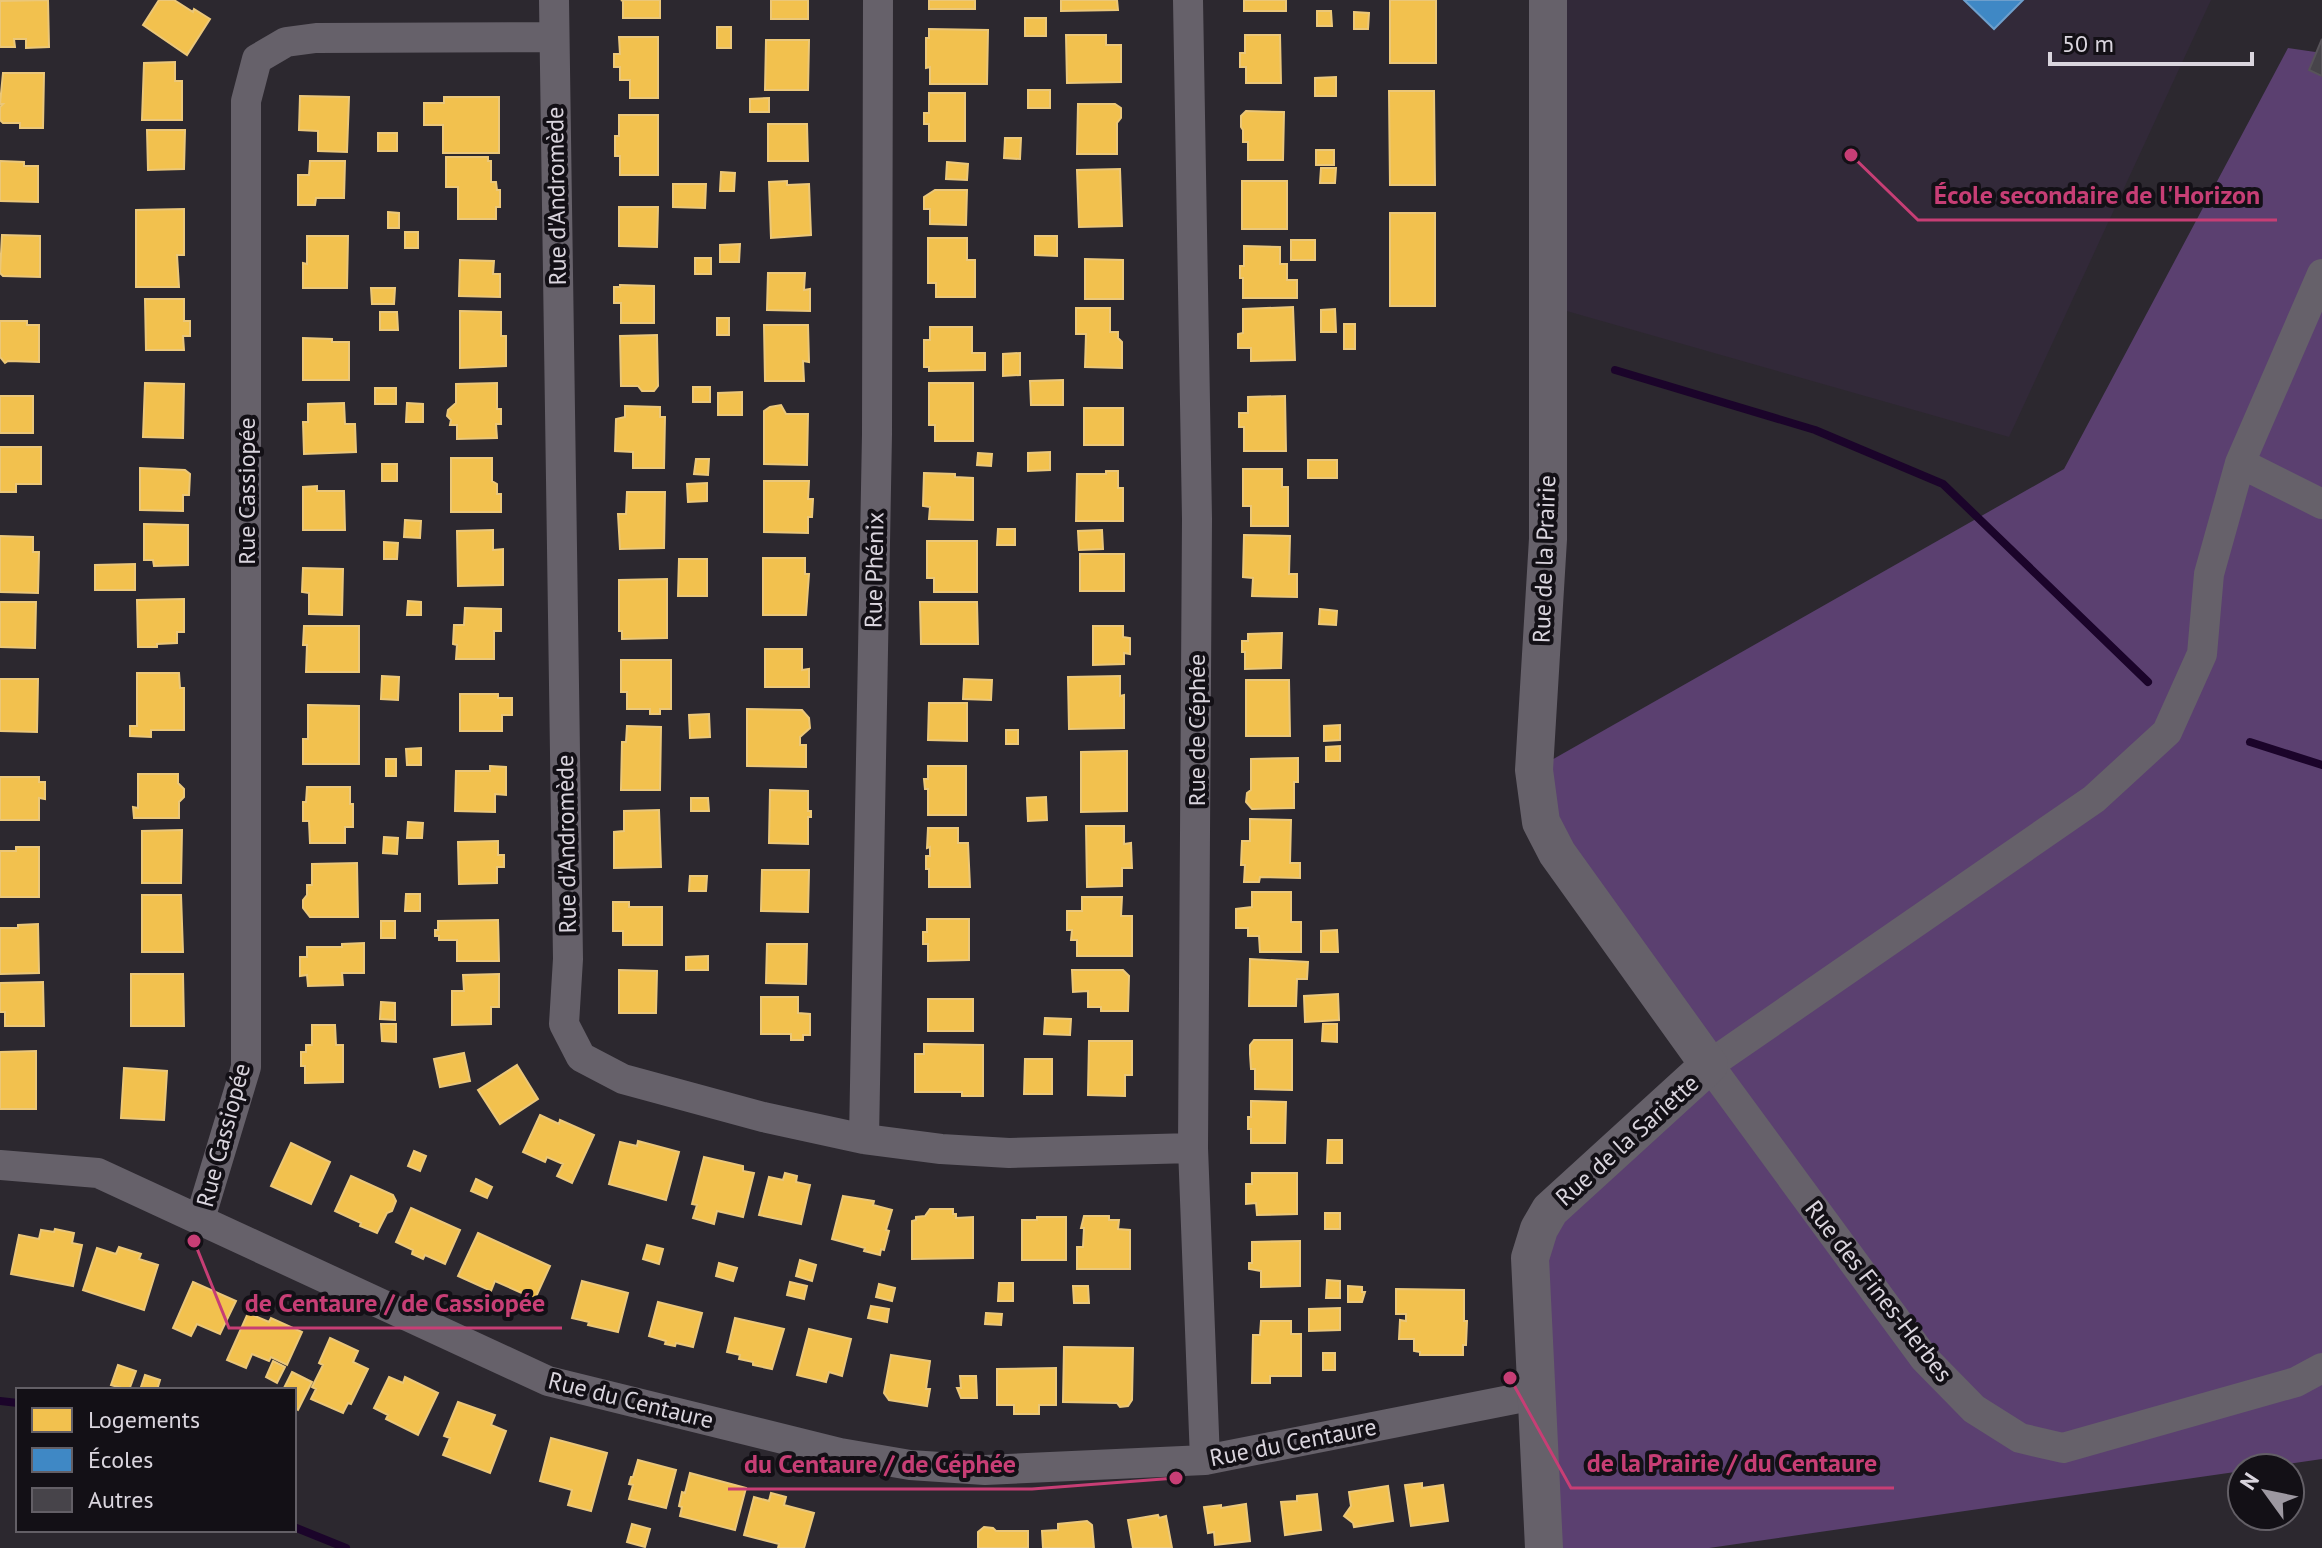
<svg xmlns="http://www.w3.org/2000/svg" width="2322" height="1548" font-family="'PT Sans',sans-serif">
  <rect width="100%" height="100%" fill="#2c282f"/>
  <path fill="#322939" d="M1562,0H2211L2009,437L1563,310Z"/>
  <path fill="#5b4070" d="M2288,48L2322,53V1459L2261,1468H2242V1471L1709,1548H1544L1539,1229L1709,1065L1557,853L1534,770L2064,469Z"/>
  <path fill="#f2c14e" stroke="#ebc779" stroke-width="2" d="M48,0L49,47L26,48V39H14L15,47H0V1Z
    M159,0H174L193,12L194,9L210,19L187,55L143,25Z
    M621,0H660V18H623V1Z
    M771,0H808V19H771Z
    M929,0H975V9H929Z
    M1061,0H1117L1118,10L1061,11Z
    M1244,0H1286V11H1244Z
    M1390,0H1436V63H1390Z
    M1317,11H1331L1332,26H1317Z
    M1354,12L1369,13L1368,29H1354Z
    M1025,18H1046V36H1025Z
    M717,27H731V48H717Z
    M929,29L988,30L987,84H930V67L926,68V38H929Z
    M1066,35H1106V45H1121V82L1067,83Z
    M1245,35H1280L1281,83H1246V67H1240V53H1245Z
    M619,37H658V98H630V80H620V67H614V54H620Z
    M766,40H809L808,90H765Z
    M175,62V81H182V120H142L144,63Z
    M3,73H44L43,128H20V123H3L0,120V107L3,104H0Z
    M1336,77V96H1315V78Z
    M1028,90H1050V108H1028Z
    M1389,91H1434L1435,185H1390Z
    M929,93H965V141H929V124H924V113H929Z
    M300,96L349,97L347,152L318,151V131L299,130Z
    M444,97H499V153H443V125H424V103H444Z
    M769,98V112H750V99Z
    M1078,104H1115L1121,108V118L1117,123V154H1077Z
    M1246,111L1284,112L1283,160H1248V142H1243V130L1241,127V116Z
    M619,115H658V175H620V156H615V136H619Z
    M768,124H807L808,161H768Z
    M147,130H185L184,169L148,170Z
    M378,133H397V151H378Z
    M1005,138H1021L1020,159L1004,158Z
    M1316,150H1334V165H1316Z
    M446,157H488V161H491V182H496L497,190H500V207H496V219H458V187H446Z
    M0,161L24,162V166H38V202L0,201Z
    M310,161H345L344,198H316L315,205H298V175H309Z
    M947,162L968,164L967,180L946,179Z
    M1321,168H1336L1335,183H1320Z
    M1120,169L1122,226L1079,227L1077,170Z
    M721,172L735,173L734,191H720Z
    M787,181V185L809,184L811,235L771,238L769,182Z
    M1242,181H1287V229H1242Z
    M673,184H706L705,208L673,207Z
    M935,190H967L966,225L930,224V209H924V197Z
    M619,207H658L657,247L619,246Z
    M184,209V255H177L179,287H136V210Z
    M388,212L399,213V228H388Z
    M1390,213H1435V306H1390Z
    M405,232H418V248H405Z
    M2,235L40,236V277L3,276L0,273Z
    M307,236H348L347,288H303V263L307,264Z
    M1035,236H1057V256L1035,255Z
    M928,238H967V260H975V297H936V283H928Z
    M1291,240H1315V260H1291Z
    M740,244L739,262H720V245Z
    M1244,246L1280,247V264H1287V280H1297V298H1243V278H1240V266H1244Z
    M695,258H711V274H695Z
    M1085,259L1123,260V299H1085Z
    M460,260L494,261L493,274H500V297L459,296Z
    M768,273H805L804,290L810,289V311L767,310Z
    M620,285L654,286V323H621V303H614V287H620Z
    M371,288H395L394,304H372Z
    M145,299H184V321H190V336H183L184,350H146Z
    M1293,307L1295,360L1251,361V348H1238V334L1243,333V309Z
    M1076,308H1110V332H1118V338L1122,342V368L1085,367L1086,334H1076Z
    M1335,309L1336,332H1321V310Z
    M460,311L501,312V336H506V366L460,368Z
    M380,312H397L398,330H380Z
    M717,318H729V335H717Z
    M0,321H27V325H39V362L8,361L5,363L0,357Z
    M1344,324H1355V349H1344Z
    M764,325H808L809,362L803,361L804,381H765Z
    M930,327H972V353H985V370L929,371V367H924V340H930Z
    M657,335L658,386L654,391H642L638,386H621L620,336Z
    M303,338L332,339V342H349V380H303Z
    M1020,353V375L1003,376V354Z
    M1063,380V405H1031L1030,381Z
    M145,383L184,384L183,438L143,437Z
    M497,383V409H501V424H496L497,438L457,439V425H450L451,420L447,416L448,410L456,403V384Z
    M929,383H973V441H935V425H929Z
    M693,387H710V402H693Z
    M375,388H396V404H375Z
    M742,392V415H718V393Z
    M0,396H33V433H0Z
    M1285,396L1286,451H1244V427H1239V413H1248V397Z
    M344,403L345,424H355L356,452L304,454L303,422H308V404Z
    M407,403L423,404V422H406Z
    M781,405L786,414H808L807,465L764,464V411L770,407Z
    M625,406L660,407V417H665L664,468H633V452L615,451L616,419L625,417Z
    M1084,408H1123V445H1084Z
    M0,447H41V484H16V492H0Z
    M1050,452V470L1028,471V453Z
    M978,453L992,454L991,466L977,465Z
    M451,458H492V481L497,484V494H501V512H451Z
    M696,459H709L708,475L694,474Z
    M1308,460H1337V478H1308Z
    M382,464H397V481H382Z
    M140,468L185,470L190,474L189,495H183V511L140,510Z
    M1243,469H1282V487H1288V526H1251V506H1243Z
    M1106,471H1118V488H1123V521H1076L1077,474H1106Z
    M924,473L955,474V477L973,478V520L929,519L930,507L923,506Z
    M764,481H809L808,499H813L812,517H808V533L764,532Z
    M707,483V501L688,502L687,484Z
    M317,486V491H344L345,530H303V487Z
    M627,492H665L664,548L620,549L618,514H626Z
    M405,520L421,521L420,538L404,537Z
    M144,524L188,525V565L154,566L153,560H144Z
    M998,529H1015V545H997Z
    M493,530V550L503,549V585L458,586L457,531Z
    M1102,530L1103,549L1079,550L1078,531Z
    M1244,535L1290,536L1289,574H1297V597L1252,596L1253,578L1243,577Z
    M0,536L33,537V552H39L38,593L0,592Z
    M927,541H977V592H934V578H927Z
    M384,542L398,543L397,559H384Z
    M1080,554H1124V591H1080Z
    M763,558H805V574H809L806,615H763Z
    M679,559H707V596H678Z
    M135,564V590H95V565Z
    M303,568L343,569L342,615L309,614V593L302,592Z
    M667,579V638L622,639V631H619V580Z
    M184,599V632H177V643L157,644V647H138L137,600Z
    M408,601L421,602V615H407Z
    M0,602H36L35,648L0,647Z
    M920,602H977L978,644H921Z
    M465,608L501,609V631H494V659H456L457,645L453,644L454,625H464Z
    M1320,609L1337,611L1336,625L1319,624Z
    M304,626H359V672H306L307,645H303Z
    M1093,626H1123V637L1130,638V654L1124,653V664L1093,665Z
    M1282,633L1281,668L1245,669V652H1242V641H1248V634Z
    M765,649H802V670L809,669V687H765Z
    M621,660H671V709H660V714H650V709H627V692H621Z
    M137,673H179L180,688H184V730H151V737L130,736V726H137Z
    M382,676L399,677L398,700L381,699Z
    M1120,676V696L1124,695V728L1069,729L1068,677Z
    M0,679H38L37,732L0,731Z
    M964,679L992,680L991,700L963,699Z
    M1246,680H1289L1290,736H1246Z
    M460,694H498V698H512V715H502V731H460Z
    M929,703H967V741L928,740Z
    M308,705L359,706V764H303V739H308Z
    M747,709L802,710L809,718L810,728L800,737V745H806V767L747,766Z
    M709,714L710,737L690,738L689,715Z
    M1340,725V740L1324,741V726Z
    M627,726L661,727L660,790H621L622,742H626Z
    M1006,730H1018V744H1006Z
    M1340,746V761H1326V747Z
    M421,748V765H407L406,749Z
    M1127,751V811L1081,812V752Z
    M1298,758V782H1294V808L1252,809L1246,802L1247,793L1251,790V759Z
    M386,759H396V776H386Z
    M490,766L506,767V795L495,794V812L455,811L456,771H490Z
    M928,766H966V815H928V789H925L924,779H928Z
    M138,774H178V783L184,789V797L179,802V818H134L133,807L138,808Z
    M0,777H39V782H45V799L39,798V820H0Z
    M307,787H350V804H353V827H345V843H310L309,821H303V802H306Z
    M770,790L808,791V811H811V817H808V844L769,843Z
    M1046,797L1047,820L1028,821L1027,798Z
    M691,798H708L709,811H691Z
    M659,810L661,867L614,868V832L624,831V811Z
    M1250,819L1291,820L1290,863H1300V878L1260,877L1259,882H1244L1245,865H1241L1242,841H1250Z
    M408,822L423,823L422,838H407Z
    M1086,826H1124V844L1131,843L1132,868H1122V886L1087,887Z
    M928,828H958V843H968L970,887H929V869H926V856H930V847L927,848Z
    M182,830L181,883H142V831Z
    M384,837L398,838L397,854L383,853Z
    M498,841V855H504V867H497V883L459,884L458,842Z
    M16,847H39V897H0V851H16Z
    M357,863L358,917H310L303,908V900L307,895V885H312V864Z
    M762,870H809L808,912L761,911Z
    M690,876H707L706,891H689Z
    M1252,892H1291V922H1301V952H1260L1259,936H1248V928H1236V909L1252,907Z
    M406,894H420V911H405Z
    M142,895H181L183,952H142Z
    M1082,897H1122L1121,916H1132V956H1077V940H1071L1072,930H1067V911H1082Z
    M613,902H629V907H662V945H623V931H613Z
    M927,919H969V960L928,961V944H923V932H927Z
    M498,920L499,961H457V940H439V936H435V930H438V921Z
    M381,921H395V938H381Z
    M38,924L39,973L0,974V928H18V925Z
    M1337,930L1338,952H1321V931Z
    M364,943V973H342L343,985L308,986L307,975L300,976V957H307V947H342V944Z
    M767,944H807L806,984L766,983Z
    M708,956V970H686V957Z
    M1250,959L1308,962L1307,979H1297L1296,1006H1249Z
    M619,970L657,971L656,1013H619Z
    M1072,970H1123L1129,976L1128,1011H1101V1007H1088V991L1073,992Z
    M131,974H183L184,1026H131Z
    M499,974V1007H491V1024L452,1025V991H464L463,975Z
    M43,982L44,1026H5V1012H0V983Z
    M1338,994L1339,1020L1305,1022L1304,996Z
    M761,997H798V1013L810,1014V1035H803V1040H791V1034H761Z
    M928,999H973V1031H928Z
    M381,1002L395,1003V1020L380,1019Z
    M1045,1018L1071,1019L1070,1035L1044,1034Z
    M381,1024H396V1042L382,1041Z
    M1323,1024H1337V1042L1322,1041Z
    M312,1025H335L336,1045H343V1082L305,1083V1066H301V1052H306V1045H312Z
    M1254,1040H1292V1090L1255,1089V1069H1251L1250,1054V1045Z
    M1089,1041H1132V1075H1125V1096L1088,1095Z
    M924,1044L983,1045V1096H962V1092H915V1054H924Z
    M36,1051V1109H0V1052Z
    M464,1053L470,1081L440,1087L434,1059Z
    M1025,1059H1052V1094H1024Z
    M517,1065L538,1099L500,1124L478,1090Z
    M124,1068L167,1071L164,1120L121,1118Z
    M1251,1101L1286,1102L1285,1143H1251V1129H1248V1117H1251Z
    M540,1115L559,1124L560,1120L594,1135L572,1183L557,1176L563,1164L547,1157L545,1162L523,1152Z
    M1328,1140H1342V1163H1327Z
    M638,1141L679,1152L666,1200L609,1184L620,1142L637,1146Z
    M291,1143L330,1162L311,1204L271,1186Z
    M414,1151L426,1156L420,1171L408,1166Z
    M704,1157L743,1166V1171L754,1173L743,1217L717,1211L714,1224L693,1218L697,1205L692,1204Z
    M785,1173L797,1176L796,1182L810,1185L801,1224L759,1215L769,1177L783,1180Z
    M1252,1173H1297V1214L1257,1215L1256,1203L1246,1204V1184H1252Z
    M351,1176L393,1195L396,1201L392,1211L387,1213L377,1233L360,1226L361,1223L335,1211Z
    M476,1179L492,1187L487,1198L471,1191Z
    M843,1196L874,1201L873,1205L892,1210L886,1230L889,1231L884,1250L881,1249L880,1255L864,1251L865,1248L832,1239Z
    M411,1208L460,1230L445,1264L425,1255L423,1259L412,1254L413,1250L396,1242Z
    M930,1209H953V1214H956V1218L973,1217V1258L912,1259V1221L916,1220V1217L925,1216Z
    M1325,1213H1340V1229H1325Z
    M1084,1216H1109V1220H1119L1118,1229L1130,1230V1269H1077V1247H1083L1084,1228H1081Z
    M1037,1217H1066V1260H1022V1220H1037Z
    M55,1229L74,1233L72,1243L82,1245L73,1286L11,1274L19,1235L39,1239L41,1230L54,1232Z
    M478,1233L550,1266L535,1299L495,1281L491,1291L458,1276Z
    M1300,1241V1286L1261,1287V1271L1249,1269V1263H1252V1242Z
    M647,1245L663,1249L659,1264L643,1259Z
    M119,1247L141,1254L139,1259L158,1265L144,1310L83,1290L97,1248L116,1254Z
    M800,1260L816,1265L812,1281L796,1276Z
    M719,1263L737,1268L733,1281L716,1276Z
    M1327,1280L1340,1281V1298H1326Z
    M582,1281L628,1293L618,1332L588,1325L589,1322L572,1318Z
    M193,1282L236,1301L220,1334L197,1324L191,1336L173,1328Z
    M790,1282L807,1286L804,1299L787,1295Z
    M999,1283H1013V1301H998Z
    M879,1284L895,1288L892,1301L876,1297Z
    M1073,1286H1088L1089,1303H1074Z
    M1348,1286L1362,1287V1292H1365L1362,1302H1348Z
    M1396,1289L1464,1290V1321H1467L1466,1345H1463V1355H1420V1352L1414,1351V1339H1399L1400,1320L1406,1321V1314H1396Z
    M658,1302L702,1313L693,1347L676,1343L675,1346L665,1344L666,1341L649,1336Z
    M871,1306L889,1309L887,1322L868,1318Z
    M1340,1308V1330L1309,1331V1309Z
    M248,1313L269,1322L271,1318L302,1332L287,1365L271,1357L269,1361L252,1354L246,1368L227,1360Z
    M986,1313L1002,1314L1001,1325L985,1324Z
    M735,1318L784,1329L772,1369L753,1365V1362L739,1359L740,1355L727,1352Z
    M1261,1321H1291V1334H1301V1376H1270V1383H1252L1253,1335H1260Z
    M809,1329L851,1339L842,1376L829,1372L826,1382L797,1375Z
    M330,1338L358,1351L353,1362L368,1369L351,1404L348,1403L343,1413L311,1399L316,1389L312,1387L323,1365L319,1363Z
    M1064,1347L1133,1348L1132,1400L1128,1406L1120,1407L1117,1403L1063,1402Z
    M1323,1353H1335V1370H1323Z
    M891,1355L930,1361L926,1389H930L927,1406L889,1400L884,1393Z
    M273,1361L285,1367L277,1383L266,1377Z
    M118,1365L136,1371L129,1390L111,1385Z
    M1056,1368V1405H1039V1414H1014V1405H997V1369Z
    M292,1372L312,1382L298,1410L294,1408V1390H283Z
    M145,1375L160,1380L157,1390H140Z
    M960,1376H976L977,1398H961L957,1388H961Z
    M389,1377L403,1383L405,1377L438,1393L418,1435L386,1419L388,1415L374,1408Z
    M458,1402L495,1415L491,1425L506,1431L490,1473L443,1455L450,1438L444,1436Z
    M551,1438L607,1453L591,1511L568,1505L572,1490L540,1481Z
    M638,1460L676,1470L666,1508L629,1499L633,1485L629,1484L631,1477H633Z
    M690,1473L746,1488L735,1530L680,1516L682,1507L679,1506L682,1492L685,1493Z
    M1422,1483V1488L1443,1485L1448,1521L1411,1526L1405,1485Z
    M1388,1486L1393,1521L1354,1527L1353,1523L1344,1516L1351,1506L1349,1492Z
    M771,1493L786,1497L784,1505L814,1513L804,1548H778L779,1544L744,1535L754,1497L769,1501Z
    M1317,1494L1321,1530L1285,1535L1281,1502L1297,1501V1496Z
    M1246,1504L1250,1541L1215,1545L1214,1532L1208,1533L1204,1507L1221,1505V1508Z
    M1158,1515L1159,1518L1166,1516L1172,1548H1133L1128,1520Z
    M1087,1521L1092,1525L1094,1548H1043L1042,1531L1058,1530V1524Z
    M632,1524L650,1529L645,1547L627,1542Z
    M984,1527L993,1528L996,1531H1028V1548H978V1532Z"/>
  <path fill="#3f88c5" stroke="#6e9fcc" stroke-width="2" d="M1964,0H2023L1994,29Z"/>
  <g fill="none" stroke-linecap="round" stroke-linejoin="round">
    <path stroke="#1b042a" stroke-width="8" d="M1615,370L1815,430L1943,484L2148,682
      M2250,742L2322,765
      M0,1401L18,1403
      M294,1527L346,1548"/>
  </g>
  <path fill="#47444a" stroke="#575359" stroke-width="2" d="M2322,39V76L2309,70Z"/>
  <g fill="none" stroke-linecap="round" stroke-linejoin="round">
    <path stroke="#66616a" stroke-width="30" d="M554,0L568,959L564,1024L581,1057L623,1079L763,1117L864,1139L941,1149L1009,1153L1193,1148
      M1188,0L1197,519L1193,1148L1205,1460
      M2322,274L2240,463L2209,574L2202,654L2167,732L2094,799L1709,1065L1924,1358L1974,1409L2020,1438L2063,1448L2296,1382L2322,1368
      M2240,463L2322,504
      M864,1139L877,434L878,0
      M0,1165L98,1173L548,1381L840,1453L910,1465L985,1470L1205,1460L1535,1395
      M200,1219L246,1067V101L257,59L286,42L316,38L554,37"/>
    <path stroke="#66616a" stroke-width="38" d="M1544,1548L1530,1258L1539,1229L1550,1210L1709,1065L1557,853L1541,822L1534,770L1548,539V0"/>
  </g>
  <g text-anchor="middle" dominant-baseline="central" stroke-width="8" stroke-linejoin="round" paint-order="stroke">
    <g font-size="24" fill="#dad5de" stroke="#131016">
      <text transform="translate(556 196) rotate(-91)">Rue d'Andromède</text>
      <text transform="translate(246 491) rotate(-90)">Rue Cassiopée</text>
      <text transform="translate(1544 559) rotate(-88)">Rue de la Prairie</text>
      <text transform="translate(874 570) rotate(-89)">Rue Phénix</text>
      <text transform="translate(1196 730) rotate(-90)">Rue de Céphée</text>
      <text transform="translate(566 844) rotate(-91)">Rue d'Andromède</text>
      <text transform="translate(223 1135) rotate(-75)">Rue Cassiopée</text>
      <text transform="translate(1627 1140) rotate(-42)">Rue de la Sariette</text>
      <text transform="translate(1879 1291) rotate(52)">Rue des Fines-Herbes</text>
      <text transform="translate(631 1400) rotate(14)">Rue du Centaure</text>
      <text transform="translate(1293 1442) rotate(-11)">Rue du Centaure</text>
    </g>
  </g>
  <path fill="none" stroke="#c73e75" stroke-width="3" d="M1851 155L1918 220H2277M194 1241L229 1328H562M1510 1378L1571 1488H1894M1176 1478L1032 1489H728"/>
  <g fill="#c73e75" stroke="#131016" stroke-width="3">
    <circle cx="1851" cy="155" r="8"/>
    <circle cx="194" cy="1241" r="8"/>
    <circle cx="1510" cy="1378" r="8"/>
    <circle cx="1176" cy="1478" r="8"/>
  </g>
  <g font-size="26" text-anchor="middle" font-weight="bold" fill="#c73e75" stroke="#131016" stroke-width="8" stroke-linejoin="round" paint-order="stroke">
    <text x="2097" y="204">École secondaire de l'Horizon</text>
    <text x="395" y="1312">de Centaure / de Cassiopée</text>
    <text x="1732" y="1472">de la Prairie / du Centaure</text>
    <text x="880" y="1473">du Centaure / de Céphée</text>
  </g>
  <rect x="16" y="1388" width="280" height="144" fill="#131016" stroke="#635f66" stroke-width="2"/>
  <rect x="32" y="1408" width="40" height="24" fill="#f2c14e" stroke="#635f66" stroke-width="2"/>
  <text x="88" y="1428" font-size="24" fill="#dad5de">Logements</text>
  <rect x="32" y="1448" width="40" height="24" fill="#3f88c5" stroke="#635f66" stroke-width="2"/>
  <text x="88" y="1468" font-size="24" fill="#dad5de">Écoles</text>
  <rect x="32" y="1488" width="40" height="24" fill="#47444a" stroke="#635f66" stroke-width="2"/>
  <text x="88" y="1508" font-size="24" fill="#dad5de">Autres</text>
  <g transform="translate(2266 1492) rotate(303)"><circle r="38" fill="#131016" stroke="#635f66" stroke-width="2"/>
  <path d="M0-6L14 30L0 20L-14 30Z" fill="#9d98a1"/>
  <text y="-12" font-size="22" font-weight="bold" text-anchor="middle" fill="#dad5de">N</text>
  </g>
  <path d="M2050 52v12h202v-12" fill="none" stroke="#dad5de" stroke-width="4"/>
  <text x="2062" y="52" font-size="24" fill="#dad5de" stroke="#131016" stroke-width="6" paint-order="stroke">50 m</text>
</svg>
